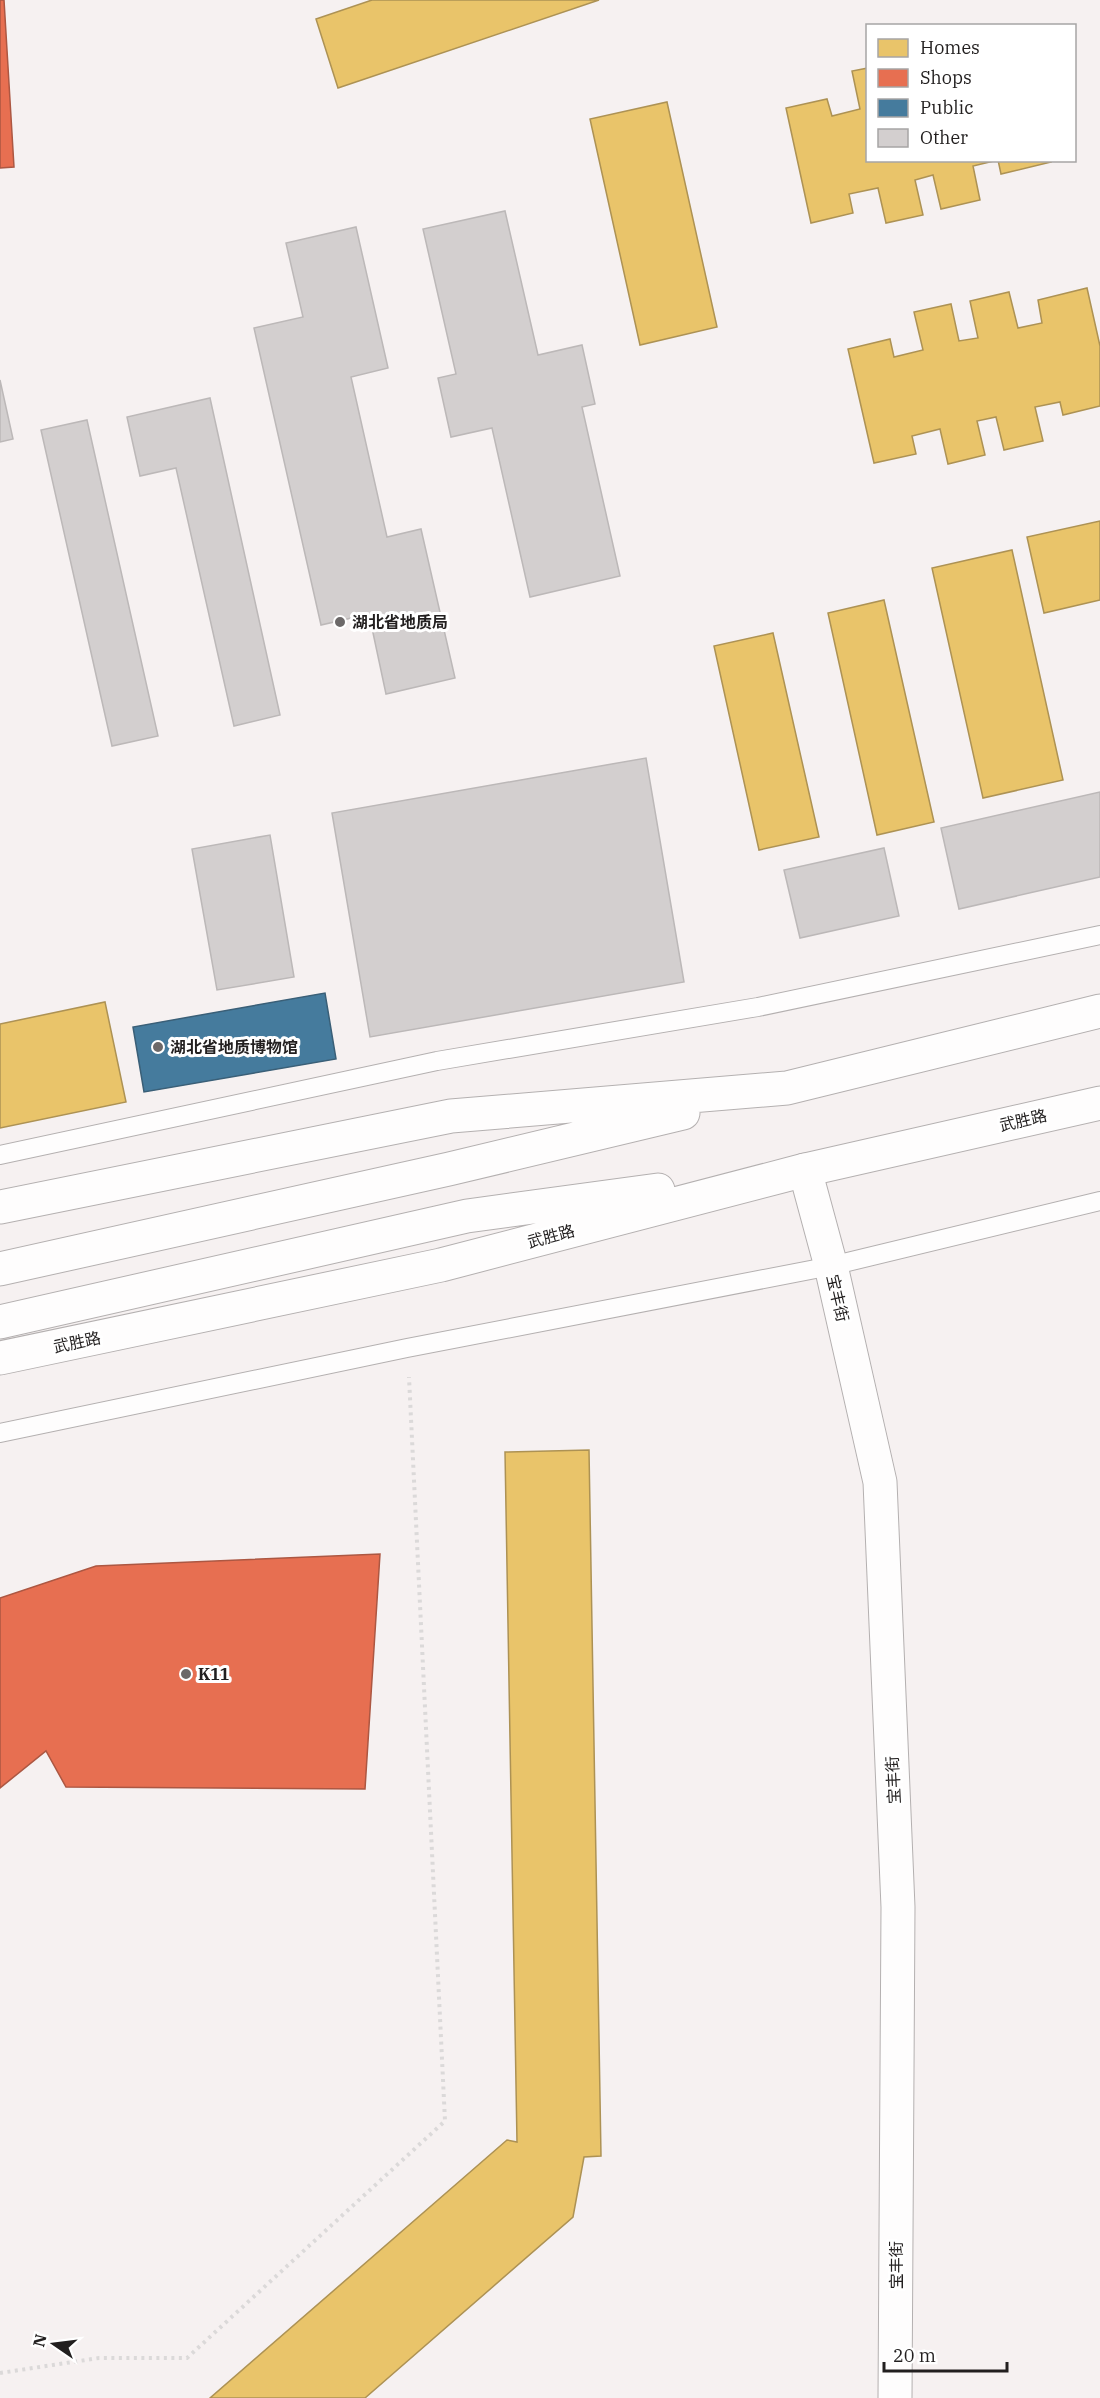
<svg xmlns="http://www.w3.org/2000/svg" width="1100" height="2398" font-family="'IBM Plex Serif','Noto Sans SC',serif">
  <rect width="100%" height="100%" fill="#f6f1f1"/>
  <path fill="#e9c46a" stroke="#ad9254" stroke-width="1.5" d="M372,0H599L338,88L316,19Z
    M868,68V160H998L973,166L980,200L941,209L933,175L915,180L923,215L886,223L878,188L849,194L853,213L811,223L786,108L827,99L832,116L860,109L852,71Z
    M667,102L717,327L640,345L590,119Z
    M998,160H1050L1051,162L1001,174Z
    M1087,288L1100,346V406L1063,415L1060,402L1035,407L1043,441L1004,450L996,417L977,421L985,455L948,464L940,429L912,436L916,454L874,463L848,349L890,339L894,357L923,350L914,312L951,304L959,341L978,338L970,301L1009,292L1018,328L1042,323L1038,300Z
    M1100,521V600L1044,613L1027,537Z
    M1012,550L1063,780L983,798L932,568Z
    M884,600L934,822L877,835L828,613Z
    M773,633L819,837L759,850L714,646Z
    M105,1002L126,1102L0,1128V1024Z
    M589,1450L601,2156L584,2157L573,2217L365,2398H210L507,2140L517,2142L505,1452Z"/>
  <path fill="#e76f51" stroke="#ac5742" stroke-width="1.5" d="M0,0H4L14,167L0,168Z
    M380,1554L365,1789L66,1787L46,1751L0,1788V1598L96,1566Z"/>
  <path fill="#457b9d" stroke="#3a5f77" stroke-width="1.5" d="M325,993L336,1059L144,1092L133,1027Z"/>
  <path fill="#d3cfcf" stroke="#bcb8b8" stroke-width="1.5" d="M505,211L538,355L582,345L595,404L582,407L620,576L530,597L492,428L451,437L438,378L456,374L423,229Z
    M356,227L388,368L351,377L387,537L421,529L455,678L386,694L369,614L321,625L254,328L303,317L286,243Z
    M0,380L13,439L0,442Z
    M210,398L280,715L234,726L176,468L140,476L127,417Z
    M87,420L158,736L112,746L41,430Z
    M646,758L684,982L370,1037L332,813Z
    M1100,792V877L959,909L941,828Z
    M270,835L294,977L217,990L192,849Z
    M884,848L899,916L800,938L784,870Z"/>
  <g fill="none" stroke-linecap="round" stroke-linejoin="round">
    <defs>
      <path id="service" d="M0,1155L437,1061L758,1007L1100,935
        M0,1433L407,1348L831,1266L1100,1201"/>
      <path id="minor" d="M805,1170L831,1266L880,1482L898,1907L895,2398"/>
      <path id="primary" d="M0,1207L451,1116L787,1088L1100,1011
        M0,1269L449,1169L683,1113
        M0,1322L467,1216L658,1190
        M0,1358L441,1265L805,1170L1100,1103"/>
    </defs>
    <use href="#service" stroke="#b4b0b0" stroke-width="20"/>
    <use href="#minor" stroke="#b4b0b0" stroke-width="35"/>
    <use href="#primary" stroke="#b4b0b0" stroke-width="35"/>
    <path stroke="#dbd9d9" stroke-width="4" stroke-dasharray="3 4.5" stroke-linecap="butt" d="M0,2373L99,2358H187L445,2121L409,1377"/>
    <use href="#service" stroke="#fefdfd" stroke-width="18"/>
    <use href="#minor" stroke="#fefdfd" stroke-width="33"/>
    <use href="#primary" stroke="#fefdfd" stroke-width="33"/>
  </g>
  <g fill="#6c6868" stroke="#fff" stroke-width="2">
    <circle cx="340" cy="622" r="6"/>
    <circle cx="158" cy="1047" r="6"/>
    <circle cx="186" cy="1674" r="6"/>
  </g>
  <g text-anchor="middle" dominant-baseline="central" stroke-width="6" stroke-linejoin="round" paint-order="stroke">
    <g font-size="16" font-weight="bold" fill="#221f1f" stroke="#fff" text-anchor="start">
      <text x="352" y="622">湖北省地质局</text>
      <text x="170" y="1047">湖北省地质博物馆</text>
      <text x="198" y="1674">K11</text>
    </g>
    <g font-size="16" fill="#221f1f" stroke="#fff">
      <text transform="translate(1023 1120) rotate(-13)">武胜路</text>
      <text transform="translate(551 1236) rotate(-15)">武胜路</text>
      <text transform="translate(838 1298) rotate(77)">宝丰街</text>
      <text transform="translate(77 1342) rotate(-12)">武胜路</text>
      <text transform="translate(893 1780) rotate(-93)">宝丰街</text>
      <text transform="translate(896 2265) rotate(-90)">宝丰街</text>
    </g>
  </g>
  <rect x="866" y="24" width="210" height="138" fill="#ffffff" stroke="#a7a5a5" stroke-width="1.5"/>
  <rect x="878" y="39" width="30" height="18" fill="#e9c46a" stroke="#a7a5a5" stroke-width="1.5"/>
  <text x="920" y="54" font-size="18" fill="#221f1f">Homes</text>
  <rect x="878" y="69" width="30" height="18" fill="#e76f51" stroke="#a7a5a5" stroke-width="1.5"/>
  <text x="920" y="84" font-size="18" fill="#221f1f">Shops</text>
  <rect x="878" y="99" width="30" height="18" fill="#457b9d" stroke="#a7a5a5" stroke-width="1.5"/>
  <text x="920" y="114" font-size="18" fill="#221f1f">Public</text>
  <rect x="878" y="129" width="30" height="18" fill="#d3cfcf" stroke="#a7a5a5" stroke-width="1.5"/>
  <text x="920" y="144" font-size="18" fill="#221f1f">Other</text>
  <g transform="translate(54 2344) rotate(284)" stroke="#ffffff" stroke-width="4.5" paint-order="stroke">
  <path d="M0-4.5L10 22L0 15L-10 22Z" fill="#221f1f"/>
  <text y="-9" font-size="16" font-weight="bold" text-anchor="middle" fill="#221f1f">N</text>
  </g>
  <path d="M884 2362v9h123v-9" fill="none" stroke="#221f1f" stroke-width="3"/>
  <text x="893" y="2362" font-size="18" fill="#221f1f" stroke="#ffffff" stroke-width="4.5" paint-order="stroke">20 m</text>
</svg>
